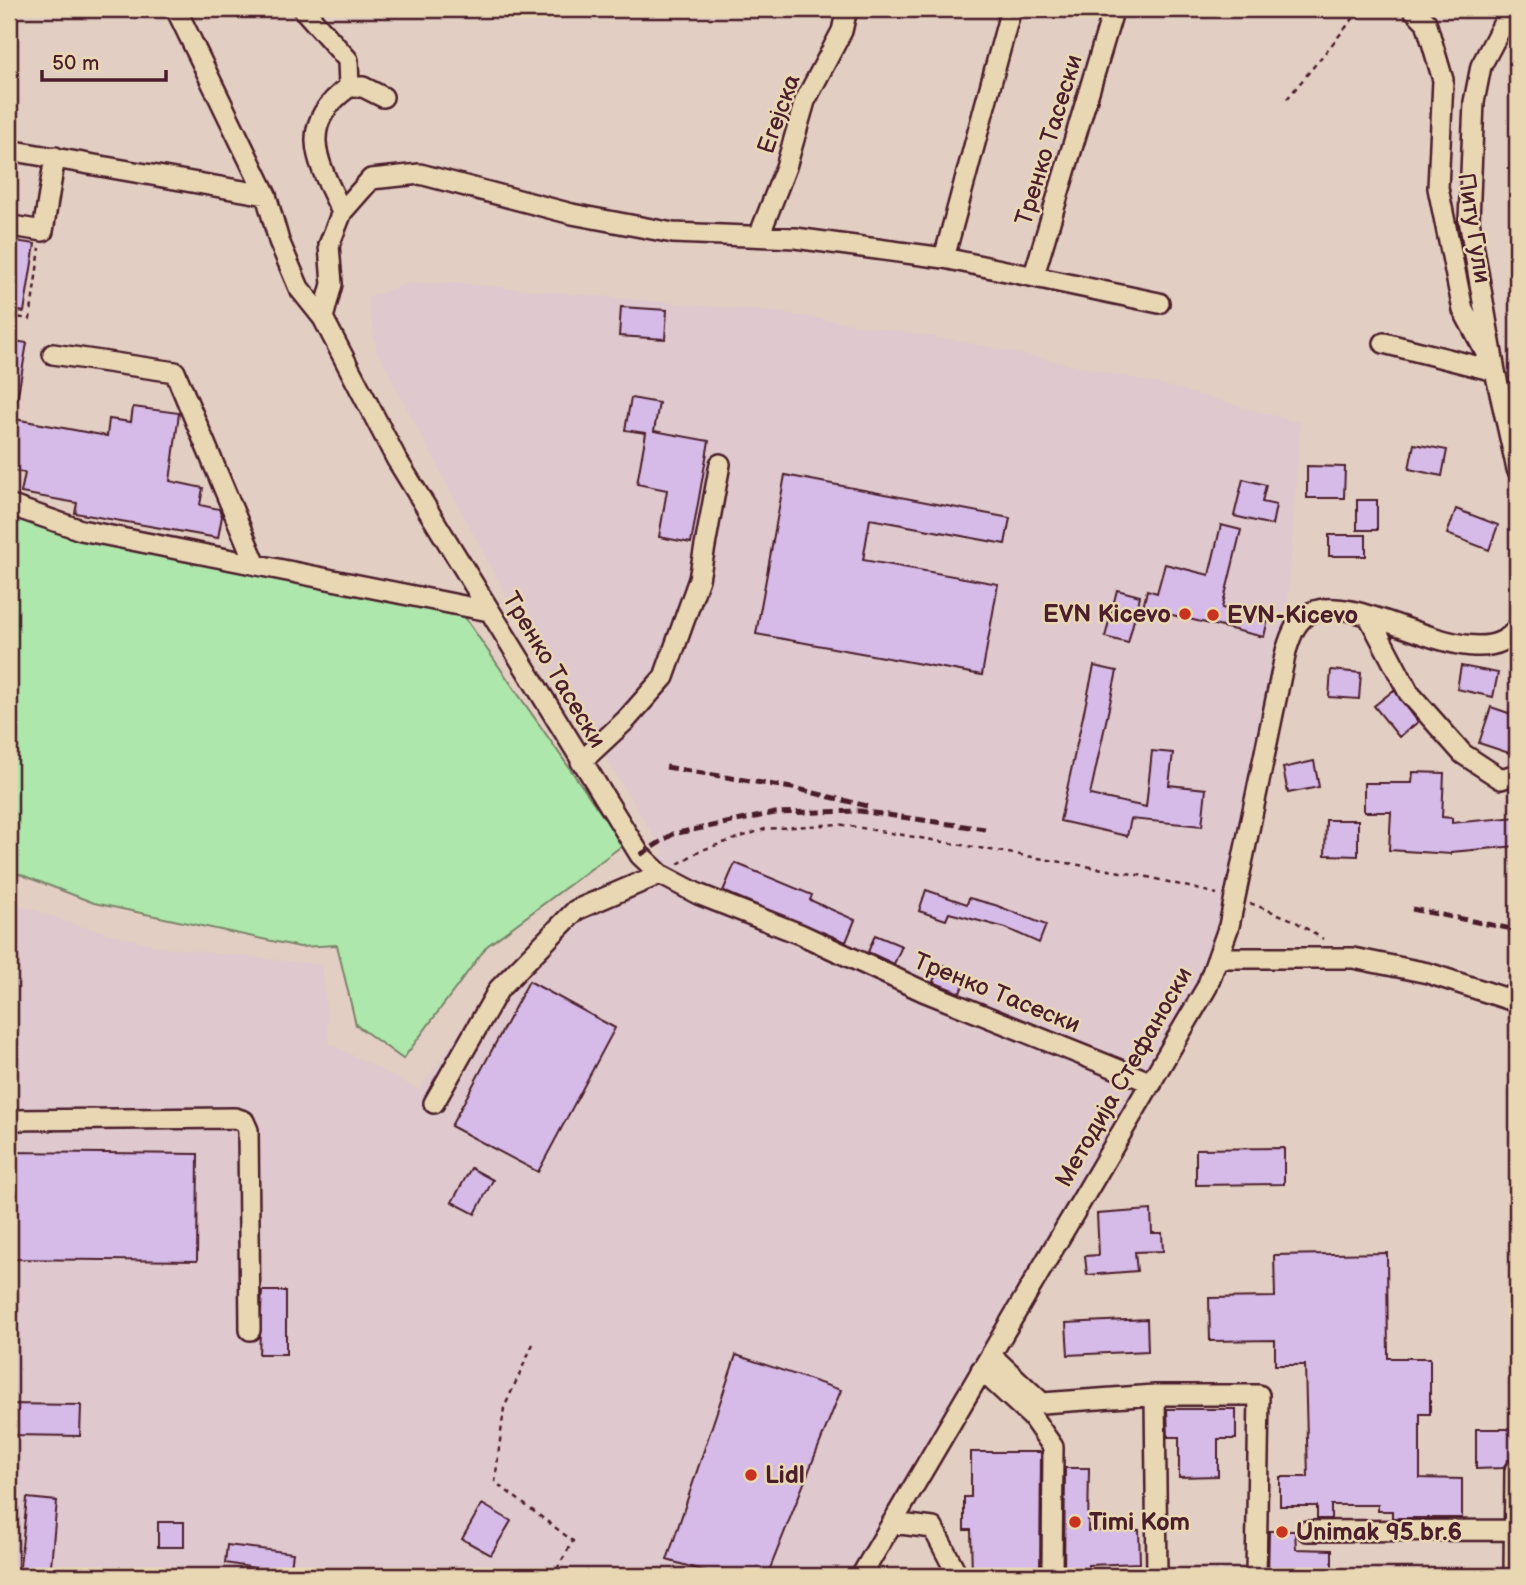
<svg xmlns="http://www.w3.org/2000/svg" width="1526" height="1585" font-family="'Balsamiq Sans',sans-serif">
  <rect width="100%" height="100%" fill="#e3cec3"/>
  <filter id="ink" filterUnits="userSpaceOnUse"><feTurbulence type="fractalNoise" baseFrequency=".0143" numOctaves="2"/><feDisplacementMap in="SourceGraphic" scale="14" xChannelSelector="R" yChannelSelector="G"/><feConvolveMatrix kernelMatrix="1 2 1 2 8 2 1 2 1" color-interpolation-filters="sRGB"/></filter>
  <g filter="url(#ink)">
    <path fill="#dfc8ce" d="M454,283L784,313L971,343L1163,385L1300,423L1286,628L1239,880L1213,954L853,1576H9V901L76,925L161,947L322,965L329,1043L419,1090L499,976L574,909L665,854L502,587L377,351L368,298L405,284Z"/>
    <path fill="#ade7ab" stroke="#7c836b" stroke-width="2" d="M9,505L454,602L623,845L487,946L403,1059L356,1025L337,945L300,947L94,903L9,870Z"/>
    <path fill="#d6bae7" stroke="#4a1f2b" stroke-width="2" d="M9,240L35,244L24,312L9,309Z
      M621,307L667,310L665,339L619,336Z
      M9,340L27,343L16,406L9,405Z
      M631,398L659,403L654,431L709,441L691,543L659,537L667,490L637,484L646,433L625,430Z
      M133,407L179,413L170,481L203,488L200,505L219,509L222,516L218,538L75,513L77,503L21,493L25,473L9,470V418L107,436L109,419L131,422Z
      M1414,444L1447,450L1442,476L1409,469Z
      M1307,466L1345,467L1344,498H1307Z
      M785,475L1010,518L1005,544L870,519L863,560L998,584L982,675L756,634Z
      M1243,479L1266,485L1262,502L1276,505L1272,525L1234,516Z
      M1357,500H1377V530H1357Z
      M1456,509L1498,525L1489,550L1447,534Z
      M1221,525L1241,530L1222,608L1268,619L1264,637L1143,608L1147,590L1157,593L1165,564L1209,575Z
      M1329,535H1366V556H1329Z
      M1117,590L1140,596L1128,643L1105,637Z
      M1094,666L1117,671L1090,795L1146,807L1152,751L1173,753L1169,785L1206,789L1202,826L1131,819L1127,836L1060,821Z
      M1461,666L1498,673L1493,697L1457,689Z
      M1331,670L1361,673L1359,699L1329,697Z
      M1394,690L1418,722L1399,737L1374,706Z
      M1491,707L1517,716L1509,753L1479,743Z
      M1314,761L1319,787L1288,793L1283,768Z
      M1413,772L1444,773L1442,817L1452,818V823L1517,817V846L1451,852V854L1389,850L1391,812H1364V783H1412Z
      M1326,820H1358V856L1325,855Z
      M735,863L812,895L810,900L855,920L846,942L723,891Z
      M926,890L967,904L969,898L995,905L1046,925L1039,943L1006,928L949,913L946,920L919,911Z
      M875,935L902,946L894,964L868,952Z
      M940,964L967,975L960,993L933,982Z
      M529,981L615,1028L538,1172L451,1126Z
      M1284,1148V1184L1196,1185V1149Z
      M9,1152L198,1154L197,1261L9,1259Z
      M471,1168L493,1180L475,1214L452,1202Z
      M1151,1210L1152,1233H1162L1163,1251L1135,1252L1137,1271L1087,1275L1085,1256L1099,1255L1097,1214Z
      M1387,1253L1388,1358H1430V1414H1420V1478L1462,1479V1518H1392V1511H1378V1505H1331V1519H1317V1506H1280V1477H1308L1305,1365H1275V1340L1210,1341L1209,1298L1275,1297L1274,1255Z
      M262,1291H286V1354H259Z
      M1147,1319L1148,1351L1068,1355L1066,1323Z
      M736,1355L841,1390L767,1576H722L667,1560Z
      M9,1404L81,1405L80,1436L9,1435Z
      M1167,1409H1236V1439H1218V1476L1179,1477V1437H1168Z
      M1476,1429H1517V1458L1508,1460L1503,1468L1476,1469Z
      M971,1452H1041L1040,1576H972L971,1530H964V1497H971Z
      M1065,1468H1089L1088,1531L1139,1530L1140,1563L1088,1565V1576H1064Z
      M27,1498L57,1501L50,1576H19Z
      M482,1504L511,1521L491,1555L462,1539Z
      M158,1522H184V1547H158Z
      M1269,1531H1295L1296,1549L1332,1550V1576H1268Z
      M227,1545L293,1553L290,1574L225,1563Z"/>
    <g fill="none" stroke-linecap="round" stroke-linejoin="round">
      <defs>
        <path id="minor" d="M176,9L266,195L279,241L299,288L323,318L397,460L640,855L660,874L698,894L800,934L923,991L1152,1083
          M303,9L348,60L349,87
          M1413,9L1426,22L1443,80L1438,188L1463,310L1487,355
          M1511,9L1481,66L1474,102L1469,220L1495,371L1517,469
          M9,150L266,195
          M342,212C318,162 295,126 349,87H363L383,97
          M12,226L43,231L55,157
          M759,236L786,167L805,101L842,31L847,9
          M944,258L1011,9
          M1034,275L1111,18
          M323,318L332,284L329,245L342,212L371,179L420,174L572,214L673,233L795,238L944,258L1159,303
          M1384,343L1495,371
          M53,354L175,372L256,565
          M9,505L81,530L489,611
          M1369,617L1409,693L1463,754L1501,779L1517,774
          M581,762L626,720L664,677L699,579L720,464
          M1218,958H1353L1428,973L1517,1002
          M434,1103L499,989L576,910L660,874
          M9,1120L235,1118L244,1121L248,1130L250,1330
          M992,1356L1042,1403L1155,1395H1259L1256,1576
          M981,1370L1032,1417L1053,1447L1052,1576
          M1155,1395L1157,1576
          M892,1523L933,1528L958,1576
          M1307,1531L1515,1530
          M861,1576L1207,987L1229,926L1286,651C1291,635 1296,619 1312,612C1362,590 1479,684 1517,628
          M1514,1576L1515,1470"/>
      </defs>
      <use href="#minor" stroke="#4a1f2b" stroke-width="24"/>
      <path stroke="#4a1f2b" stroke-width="2.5" stroke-dasharray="5 5" stroke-linecap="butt" d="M1287,99L1361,9
        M9,316L30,319L40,248
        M678,864L699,851L765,829L838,824L1144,876L1217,894
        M1250,903L1293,920L1323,939
        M533,1344L504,1408L495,1482L573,1541L553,1576"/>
      <use href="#minor" stroke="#e9d7b4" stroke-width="19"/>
      <path stroke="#4a1f2b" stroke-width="5" stroke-dasharray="10 5" stroke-linecap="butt" d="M666,767L798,789L867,806
        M640,855L673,834L775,813L860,811L985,829
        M1412,909L1517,930"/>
    </g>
  </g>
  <g fill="#c8321e" stroke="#e9d7b4" stroke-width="2.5">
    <circle cx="1185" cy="614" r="7"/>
    <circle cx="1213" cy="615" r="7"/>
    <circle cx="751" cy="1475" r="7"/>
    <circle cx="1075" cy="1522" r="7"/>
    <circle cx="1282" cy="1532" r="7"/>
  </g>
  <g text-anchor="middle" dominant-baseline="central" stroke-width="5" stroke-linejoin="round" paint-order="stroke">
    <g font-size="24" fill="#4a1f2b" stroke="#e9d7b4">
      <text transform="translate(779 114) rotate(-70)">Егејска</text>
      <text transform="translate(1049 140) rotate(-73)">Тренко Тасески</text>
      <text transform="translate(1474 228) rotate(81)">Питу Гули</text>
      <text transform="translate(554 670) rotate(59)">Тренко Тасески</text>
      <text transform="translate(997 993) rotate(22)">Тренко Тасески</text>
      <text transform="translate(1124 1077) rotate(-60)">Методија Стефаноски</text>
    </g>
    <g font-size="24" font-weight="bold" fill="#4a1f2b" stroke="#e9d7b4" text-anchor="start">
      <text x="1171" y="614" text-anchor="end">EVN Kicevo</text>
      <text x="1227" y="615">EVN-Kicevo</text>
      <text x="765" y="1475">Lidl</text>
      <text x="1089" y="1522">Timi Kom</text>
      <text x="1296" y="1532">Unimak 95 br.6</text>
    </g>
  </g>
  <rect width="1526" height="1585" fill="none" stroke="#e9d7b4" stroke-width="35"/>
  <rect x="18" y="18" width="1491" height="1550" fill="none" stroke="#4a1f2b" stroke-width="2.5" filter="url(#ink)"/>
  <path d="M42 70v10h124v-10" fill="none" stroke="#4a1f2b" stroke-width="3.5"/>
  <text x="52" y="70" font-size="21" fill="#4a1f2b" stroke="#e9d7b4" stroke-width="5" paint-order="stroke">50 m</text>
</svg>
